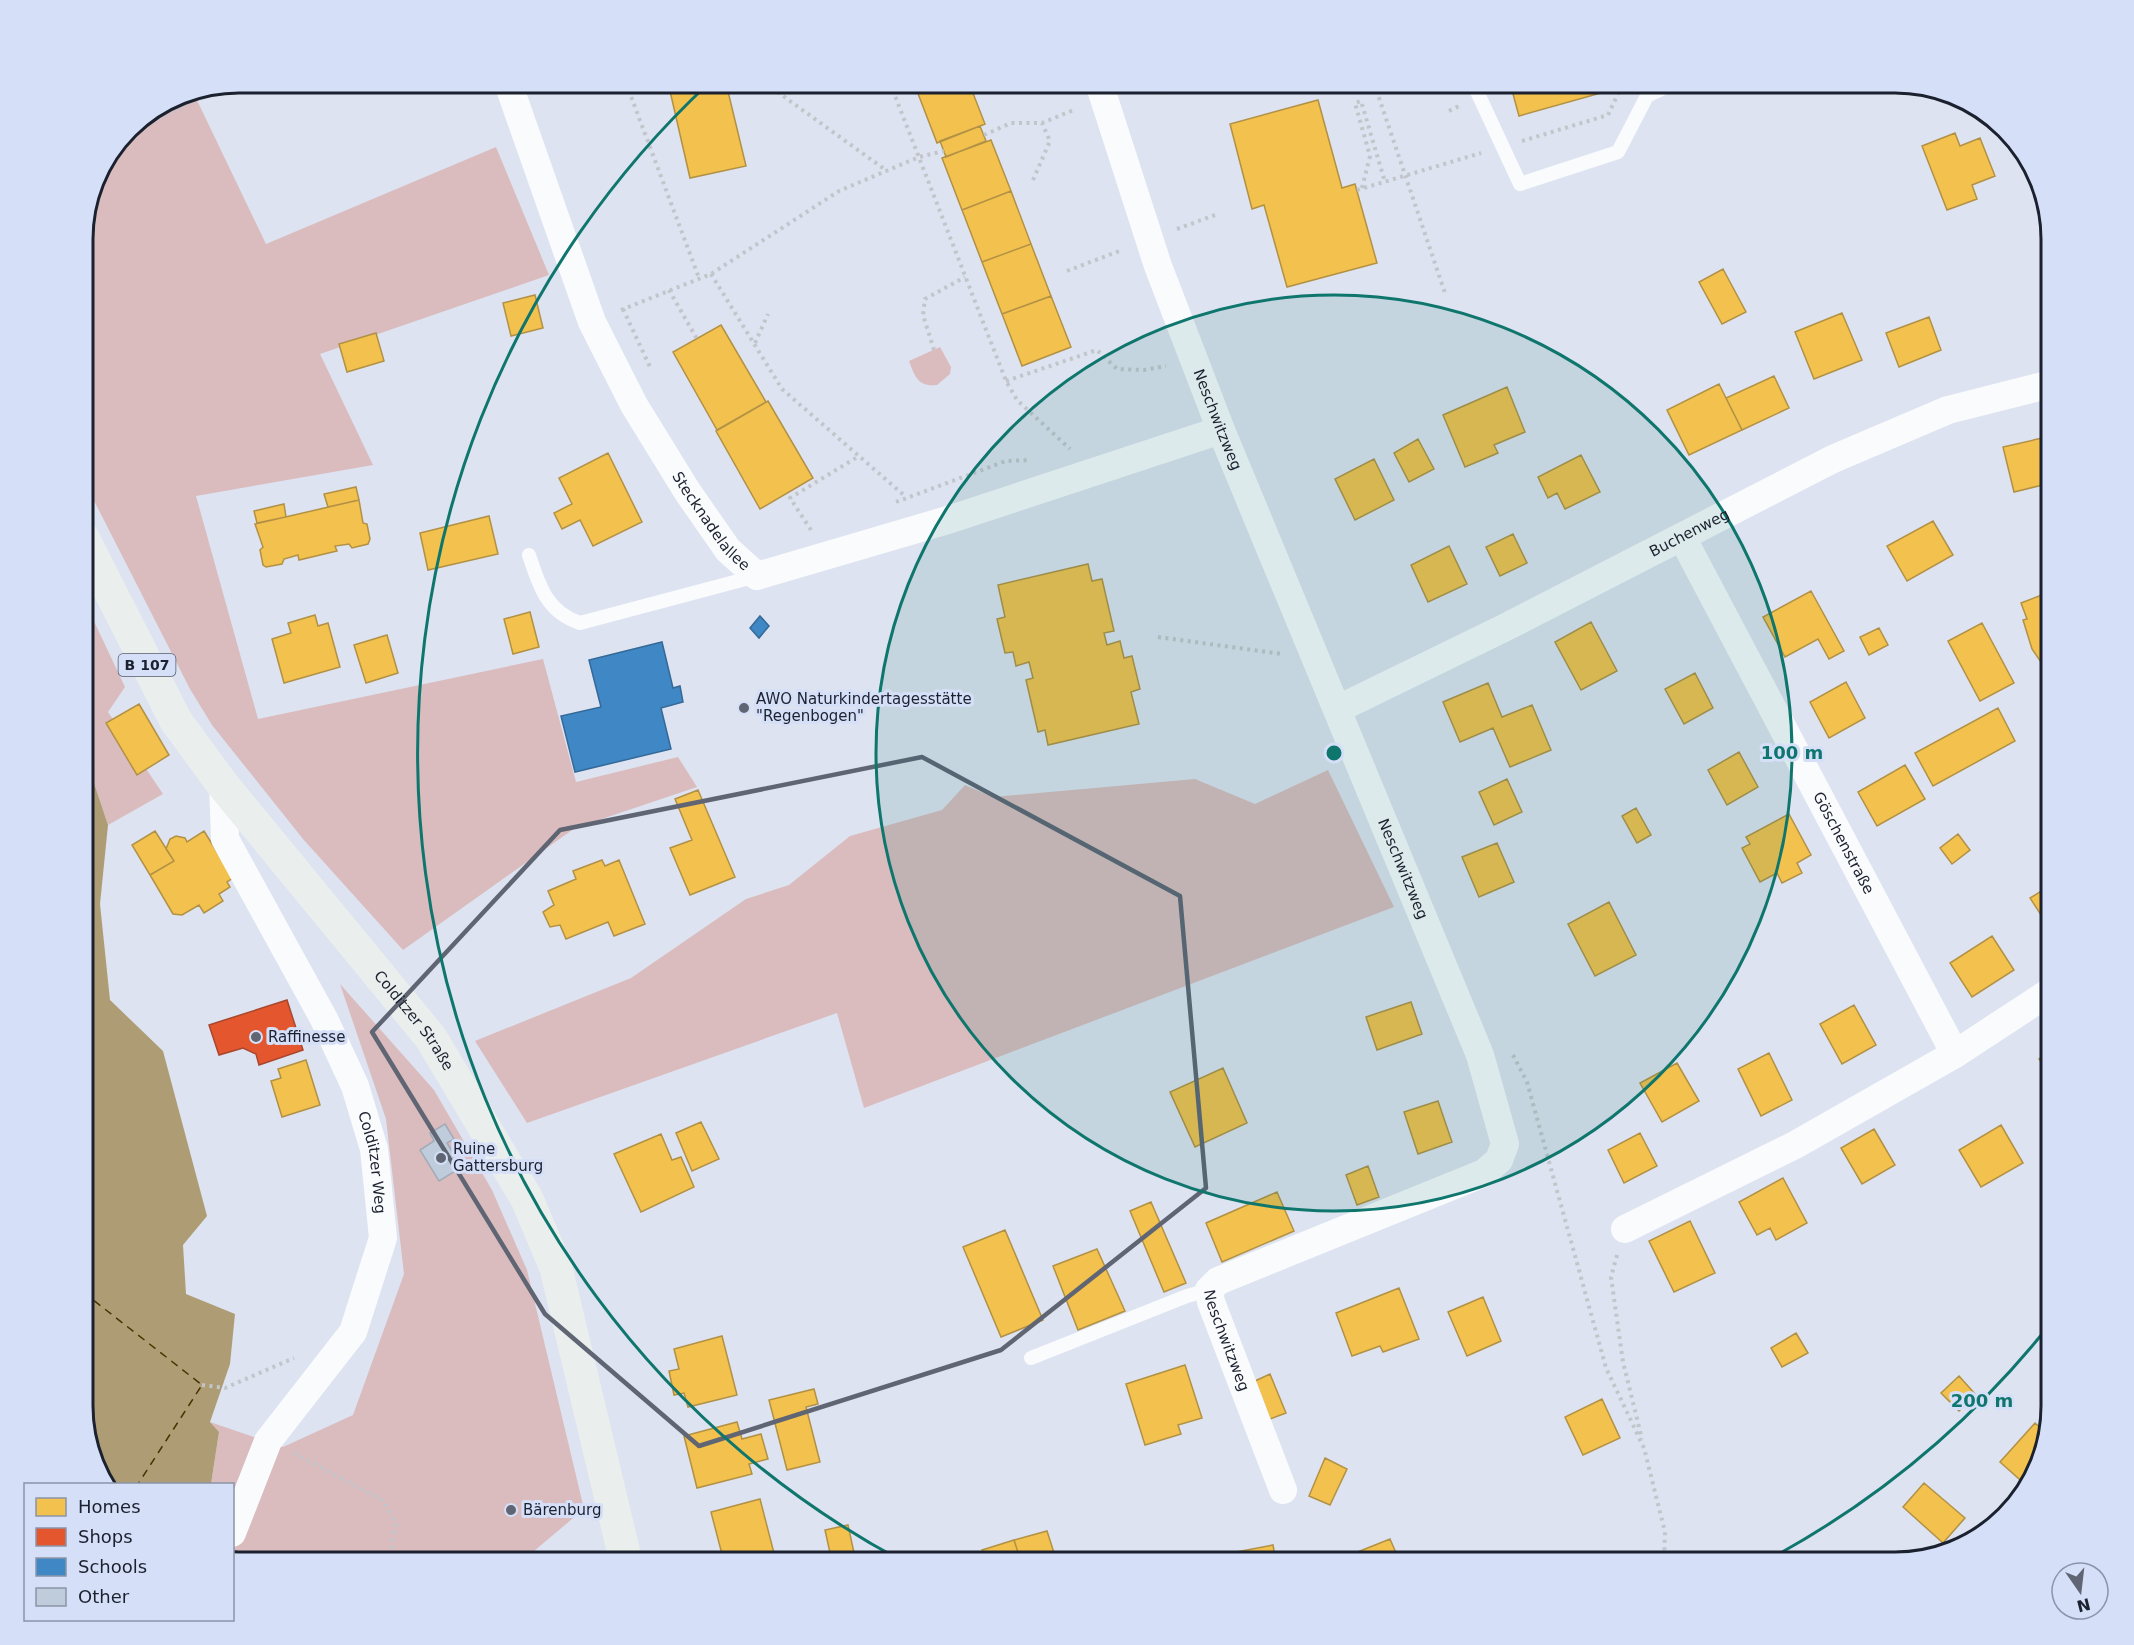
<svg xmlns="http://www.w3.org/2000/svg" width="2134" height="1645" font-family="'DejaVu Sans',sans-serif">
  <rect width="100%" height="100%" fill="#dde3f0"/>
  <path fill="#dabcbe" d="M193,92L266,244L496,147L549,275L320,354L373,465L196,496L258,719L543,659L576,782L678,757L697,787L575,828L403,950L303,839L212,725L190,689L83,479V228L98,170L136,122L179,94Z
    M940,347L951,367L950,374L937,385C918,387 915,377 909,361Z
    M83,598L125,687L108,712L163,794L108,825L83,750Z
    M1328,770L1394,907L864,1108L837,1013L527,1123L475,1041L631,978L746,899L789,885L850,836L942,810L965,785L993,797L1195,779L1255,804Z
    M340,984L434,1090L492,1190L527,1270L584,1509L521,1562L233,1561L232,1484H211L219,1432L210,1422L283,1447L353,1415L404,1274L386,1119Z"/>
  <path fill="#ae9d74" d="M83,750L108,825L100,904L110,1000L163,1051L207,1216L183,1245L186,1294L235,1314L230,1364L210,1422L219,1432L211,1484H106L99,1476L83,1416Z"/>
  <path fill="#f2c14e" stroke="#b29145" stroke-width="1.5" d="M707,83H726L746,166L690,178L670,91Z
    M913,83H938L917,91Z
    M938,83H969L985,124L937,143L917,91Z
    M1510,83H1606L1608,91L1519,116Z
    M1318,100L1342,188L1355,184L1377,263L1287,287L1264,205L1252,209L1230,124Z
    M980,126L986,141L946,157L940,141Z
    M1955,133L1960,146L1980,138L1995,176L1972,185L1977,199L1947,210L1922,146Z
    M991,140L1011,191L962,210L942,158Z
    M1011,191L1031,244L982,262L962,210Z
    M1031,244L1051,296L1002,314L982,262Z
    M1723,269L1746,312L1722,324L1699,282Z
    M535,295L543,328L511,336L503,303Z
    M1051,296L1071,347L1022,366L1002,314Z
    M1842,313L1862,360L1814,379L1795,332Z
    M1929,317L1941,350L1899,367L1886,333Z
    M721,325L766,402L717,430L673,352Z
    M376,333L384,361L347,372L339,344Z
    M1774,376L1789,408L1742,430L1726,398Z
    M1719,384L1742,430L1689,455L1667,410Z
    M1507,387L1525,432L1494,445L1498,453L1465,467L1443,415Z
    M768,401L813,478L760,509L716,431Z
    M2051,436V483L2014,492L2003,447Z
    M1418,439L1434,469L1409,482L1394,453Z
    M608,453L642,522L593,546L580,520L562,529L554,513L572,504L559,478Z
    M1581,455L1600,492L1565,509L1557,493L1548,498L1538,477Z
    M1374,459L1394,500L1355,520L1335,479Z
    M356,487L359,500L328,507L324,494Z
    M359,500L363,523L367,524L370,539L368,544L352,548L349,544L335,546L337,551L299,560L298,555L284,559L282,564L266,567L263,565L260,550L263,547L255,524Z
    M284,504L286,517L257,523L254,511Z
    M489,516L498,554L428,570L420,533Z
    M1933,521L1953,555L1907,581L1887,546Z
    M1513,534L1527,563L1500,576L1486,547Z
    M1449,546L1467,584L1428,602L1411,565Z
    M1088,564L1092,581L1102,579L1114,631L1104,633L1107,645L1120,641L1124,658L1132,656L1140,689L1131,692L1139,724L1048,745L1045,730L1038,732L1026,680L1033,678L1029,662L1016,666L1013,652L1005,653L997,619L1005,617L998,585Z
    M1811,591L1844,651L1829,659L1818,639L1785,657L1763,617Z
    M2047,593L2051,601V660L2043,665L2032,649L2023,620L2027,619L2021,603Z
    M530,612L539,647L513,654L504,619Z
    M315,615L318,626L328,623L340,667L284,683L272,639L291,633L288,623Z
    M1591,622L1617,671L1581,690L1555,642Z
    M1982,623L2014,683L1980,701L1948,641Z
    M1879,628L1888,645L1869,655L1860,637Z
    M387,635L398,673L366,683L354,645Z
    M1695,673L1713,708L1684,724L1665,689Z
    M1846,682L1865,718L1829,738L1810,702Z
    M1488,683L1502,717L1532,705L1551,750L1510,767L1493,728L1460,742L1443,702Z
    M139,704L169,755L137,775L106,723Z
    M1998,708L2015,741L1933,786L1915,753Z
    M1739,752L1758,787L1727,805L1708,770Z
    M1905,765L1925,799L1877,826L1858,792Z
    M1507,779L1522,812L1494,825L1479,792Z
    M698,790L735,877L690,895L670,848L692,840L675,799Z
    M1636,808L1651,835L1637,843L1622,816Z
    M1789,814L1811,855L1797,863L1802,873L1782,883L1777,873L1760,882L1742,848L1750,844L1746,837Z
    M2051,825V846L2042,831Z
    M155,831L174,861L150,875L132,845Z
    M204,831L233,878L227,882L230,887L219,894L223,901L204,913L199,905L182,915L173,914L150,875L174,861L166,849L170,839L176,836L185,838L187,842Z
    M1958,834L1970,850L1952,864L1940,848Z
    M1497,843L1514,882L1479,897L1462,857Z
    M602,860L605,866L619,860L645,924L614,936L608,922L566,939L560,925L550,927L543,912L554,905L548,891L576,879L573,871Z
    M2051,885V930L2030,898Z
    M1609,902L1636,955L1595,976L1568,924Z
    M1992,936L2014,970L1972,997L1950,963Z
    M1411,1002L1422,1034L1377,1050L1366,1017Z
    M1854,1005L1876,1045L1842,1064L1820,1024Z
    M2051,1051V1077L2039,1059Z
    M1769,1053L1792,1100L1761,1116L1738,1069Z
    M306,1060L320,1105L282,1117L271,1081L281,1078L278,1069Z
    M1677,1063L1699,1101L1662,1122L1640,1083Z
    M1223,1068L1247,1123L1195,1147L1170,1092Z
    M1438,1101L1452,1142L1418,1154L1404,1112Z
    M701,1122L719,1159L692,1171L676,1133Z
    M2001,1125L2023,1163L1981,1187L1959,1150Z
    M1874,1129L1895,1165L1862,1184L1841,1148Z
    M1640,1133L1657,1166L1624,1183L1608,1150Z
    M661,1134L672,1160L681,1157L694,1187L641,1212L614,1154Z
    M1368,1166L1379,1197L1357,1205L1346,1175Z
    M1783,1178L1807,1223L1776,1240L1770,1228L1757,1235L1739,1202Z
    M1277,1192L1294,1231L1222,1262L1206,1223Z
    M1151,1202L1186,1283L1164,1292L1130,1211Z
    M1690,1221L1715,1273L1674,1292L1649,1241Z
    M1005,1230L1043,1320L1001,1337L963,1247Z
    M1097,1249L1125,1311L1078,1330L1053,1266Z
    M1399,1288L1419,1339L1383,1352L1380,1346L1352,1356L1336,1313Z
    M1483,1297L1501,1341L1467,1356L1448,1312Z
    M1796,1333L1808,1353L1782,1367L1771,1348Z
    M722,1336L737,1395L688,1407L684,1393L674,1395L669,1371L679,1369L674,1349Z
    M1185,1365L1202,1418L1178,1425L1181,1434L1145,1445L1126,1384Z
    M1270,1374L1286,1413L1270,1419L1255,1381Z
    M1959,1376L1976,1395L1959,1411L1941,1393Z
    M814,1389L818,1404L806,1407L820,1462L787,1470L769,1400Z
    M1602,1399L1620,1438L1583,1455L1565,1417Z
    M737,1422L742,1439L761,1434L768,1459L749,1464L752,1474L697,1488L684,1436Z
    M2035,1423L2047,1434L2043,1457L2027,1486L2000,1462Z
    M1325,1458L1347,1469L1330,1505L1309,1496Z
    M1924,1483L1965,1518L1943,1543L1903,1507Z
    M760,1499L775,1557L753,1562H724L711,1512Z
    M848,1525L856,1562H832L825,1530Z
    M1047,1531L1057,1562H1021L1014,1540Z
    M1390,1539L1400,1562L1335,1561Z
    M1014,1540L1021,1562H986L982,1550Z
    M1273,1545L1276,1562H1210L1209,1557Z"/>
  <path fill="#e4572e" stroke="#a8472e" stroke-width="1.5" d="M287,1000L303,1050L259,1065L256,1054L243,1048L219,1055L209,1025Z"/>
  <path fill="#3f88c5" stroke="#346998" stroke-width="1.5" d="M760,616L769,626L759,638L750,628Z
    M662,642L673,688L680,686L683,702L661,708L671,749L575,772L561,716L601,707L589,660Z"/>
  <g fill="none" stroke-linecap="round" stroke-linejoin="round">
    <path stroke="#483500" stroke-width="1.5" stroke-dasharray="8 6" stroke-linecap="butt" d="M83,1292L202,1385L138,1484"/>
  </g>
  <path fill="#bfccdb" stroke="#a2abb7" stroke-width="1.5" d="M445,1124L454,1139L447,1143L462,1167L439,1181L420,1150L434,1141L430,1133Z"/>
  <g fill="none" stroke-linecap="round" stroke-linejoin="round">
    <path stroke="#c2c5ca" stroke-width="4" stroke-dasharray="3 4.5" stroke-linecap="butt" d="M626,83L699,278
      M765,83L887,171
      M890,83L1006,381L1017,400L1070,449
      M1374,83L1446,296
      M1159,93L1185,83
      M1449,111L1459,106
      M984,135L1011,123H1042L1076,109
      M124,136L225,85
      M1522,141L1608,115L1623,83
      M1033,180L1050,141L1042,123
      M1362,188L1370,156L1355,103L1361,101L1385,182
      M1357,190L1481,153
      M1177,229L1215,215
      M1067,271L1122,250
      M711,274L782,389L906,497
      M669,290L697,339
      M623,309L651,369
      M621,310L711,274L839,191L919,157L944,151
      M755,343L768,314
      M934,350L923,315L925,299L965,277
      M1006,381L1097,350L1117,369L1144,370L1166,366
      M896,502L1006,461L1031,460
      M811,530L790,498L859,456
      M1158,637L1282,654
      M1513,1055L1527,1082L1606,1368L1644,1448L1665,1532L1664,1562
      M1617,1255L1611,1277L1623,1362L1642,1439
      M202,1385L225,1388L294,1358
      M294,1453L384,1501L396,1525L388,1562"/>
    <path stroke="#fafbfd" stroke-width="14" d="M1473,83L1520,184L1618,152L1647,96L1674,83
      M529,555C539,586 547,612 580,623L757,576
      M1031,1358L1187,1296L1209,1290"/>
    <g stroke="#fafbfd" stroke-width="28">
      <path id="s1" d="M508,83L592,322L634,405L687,491L728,550L757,576L951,519L1221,430"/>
      <path id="s2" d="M1099,83L1158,266L1221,430L1480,1055L1505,1144L1499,1160L1484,1173L1218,1281L1209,1290L1211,1302L1283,1490"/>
      <path id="s3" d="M1682,537L1955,1054"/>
      <path id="s4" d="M1338,709L1504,628L1833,459L1948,410L2051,384"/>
      <path id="s5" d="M223,785L225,839L324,1019L355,1086L374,1149L383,1238L353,1332L268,1441L232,1533"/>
      <path d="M1625,1229L1795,1145L1955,1054L2051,991"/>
    </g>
    <path stroke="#eaefed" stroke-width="33" id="s6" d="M83,538L176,721L223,785L431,1038L527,1199L556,1268L626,1562"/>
  </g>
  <path fill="none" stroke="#5f6573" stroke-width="4.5" stroke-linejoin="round" d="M922,757L1180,896L1206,1188L1001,1350L699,1446L545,1314L372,1032L560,830Z"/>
  <circle cx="1334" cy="753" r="458" fill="#0f766e" fill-opacity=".12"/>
  <g fill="none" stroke="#0f766e" stroke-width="3">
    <circle cx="1334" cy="753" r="458"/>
    <path d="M2051 1323A916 916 0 0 1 1764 1562M904 1562A916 916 0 0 1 709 83"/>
  </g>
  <g fill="#5f6573" stroke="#d5e0f8" stroke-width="2">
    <circle cx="744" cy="708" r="6"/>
    <circle cx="256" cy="1037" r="6"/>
    <circle cx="441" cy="1158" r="6"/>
    <circle cx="511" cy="1510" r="6"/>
  </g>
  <g text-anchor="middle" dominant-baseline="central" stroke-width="6" stroke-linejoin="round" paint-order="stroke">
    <rect fill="#d5e0f8" stroke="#535a6b" stroke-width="1.5" x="118.5" y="654" width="57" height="22" rx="4.5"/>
    <g font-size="14" font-weight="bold" fill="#1b212f">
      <text x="147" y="665">B 107</text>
    </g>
    <g font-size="15" fill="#1b212f" stroke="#d5e0f8">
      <text stroke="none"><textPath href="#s2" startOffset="357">Neschwitzweg</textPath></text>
      <text stroke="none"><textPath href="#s1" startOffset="486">Stecknadelallee</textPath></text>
      <text stroke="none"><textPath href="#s4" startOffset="393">Buchenweg</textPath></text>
      <text stroke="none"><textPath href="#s3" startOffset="346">Göschenstraße</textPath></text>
      <text stroke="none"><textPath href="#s2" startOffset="843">Neschwitzweg</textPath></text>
      <text stroke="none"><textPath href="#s6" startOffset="588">Colditzer Straße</textPath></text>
      <text stroke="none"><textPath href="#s5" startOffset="412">Colditzer Weg</textPath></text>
      <text stroke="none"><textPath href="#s2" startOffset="1527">Neschwitzweg</textPath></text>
    </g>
    <g font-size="15" fill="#1b212f" stroke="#d5e0f8" text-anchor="start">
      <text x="756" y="699">AWO Naturkindertagesstätte<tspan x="756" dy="17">"Regenbogen"</tspan></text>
      <text x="268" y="1037">Raffinesse</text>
      <text x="453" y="1149">Ruine<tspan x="453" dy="17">Gattersburg</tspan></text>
      <text x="523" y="1510">Bärenburg</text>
    </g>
  </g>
  <path d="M0 0H2134V1645H0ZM239 93H1895A146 146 0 0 1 2041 239V1406A146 146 0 0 1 1895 1552H239A146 146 0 0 1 93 1406V239A146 146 0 0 1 239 93Z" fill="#d5e0f8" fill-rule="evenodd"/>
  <path fill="none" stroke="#1b212f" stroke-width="3" d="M239 93H1895A146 146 0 0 1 2041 239V1406A146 146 0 0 1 1895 1552H239A146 146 0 0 1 93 1406V239A146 146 0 0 1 239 93Z"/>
  <circle cx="1334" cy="753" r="9" fill="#0f766e" stroke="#d5e0f8" stroke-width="3"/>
  <g font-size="18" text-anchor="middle" font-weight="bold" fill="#0f766e" stroke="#d5e0f8" stroke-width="6" stroke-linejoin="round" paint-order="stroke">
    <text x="1792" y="759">100 m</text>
    <text x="1982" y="1407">200 m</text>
  </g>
  <rect x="24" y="1483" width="210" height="138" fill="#d5e0f8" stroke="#8b94a8" stroke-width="1.5"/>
  <rect x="36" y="1498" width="30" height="18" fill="#f2c14e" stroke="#8b94a8" stroke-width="1.5"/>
  <text x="78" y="1513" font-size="18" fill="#1b212f">Homes</text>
  <rect x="36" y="1528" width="30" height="18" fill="#e4572e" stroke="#8b94a8" stroke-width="1.5"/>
  <text x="78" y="1543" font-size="18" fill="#1b212f">Shops</text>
  <rect x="36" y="1558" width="30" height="18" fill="#3f88c5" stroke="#8b94a8" stroke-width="1.5"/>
  <text x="78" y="1573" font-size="18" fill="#1b212f">Schools</text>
  <rect x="36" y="1588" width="30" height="18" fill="#bfccdb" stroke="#8b94a8" stroke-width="1.5"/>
  <text x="78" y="1603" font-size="18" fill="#1b212f">Other</text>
  <g transform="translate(2080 1591) rotate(166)"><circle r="28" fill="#d5e0f8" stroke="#8b94a8" stroke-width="1.5"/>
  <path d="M0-4.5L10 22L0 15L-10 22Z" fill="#5f6573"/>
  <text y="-9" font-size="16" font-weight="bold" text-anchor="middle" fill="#1b212f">N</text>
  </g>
</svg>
